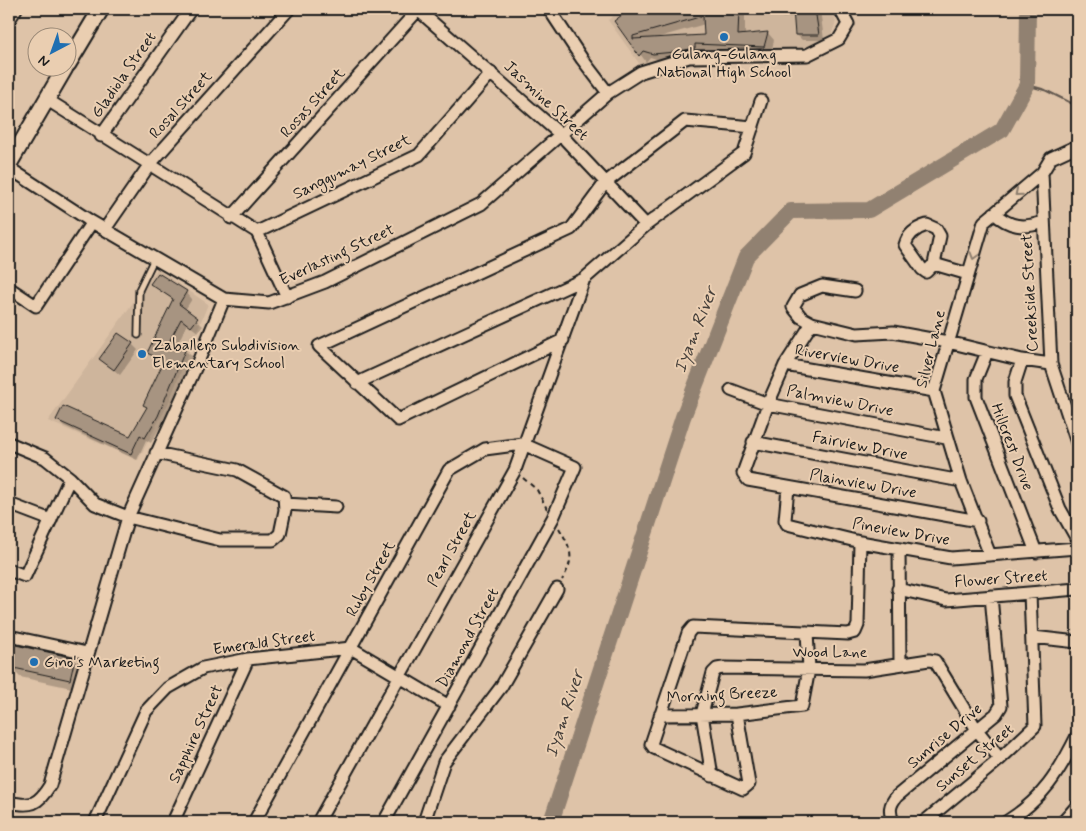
<svg xmlns="http://www.w3.org/2000/svg" width="1086" height="831" font-family="Mynerve,sans-serif">
  <rect width="100%" height="100%" fill="#dec3a8"/>
  <filter id="ink" filterUnits="userSpaceOnUse"><feTurbulence type="fractalNoise" baseFrequency=".02" numOctaves="2"/><feDisplacementMap in="SourceGraphic" scale="10" xChannelSelector="R" yChannelSelector="G"/><feConvolveMatrix kernelMatrix="1 2 1 2 8 2 1 2 1" color-interpolation-filters="sRGB"/></filter>
  <g filter="url(#ink)">
    <path fill="#ceb59c" d="M622,9H831L836,21L832,33L825,41L812,46L756,53L706,50L641,66L608,20Z
      M157,269L208,304L168,404L138,460L48,421Z"/>
    <path fill="#0003" fill-rule="evenodd" d="M635,9H745V36L768,33L774,40L771,54L702,51V54L660,60L650,57L646,62L616,21ZM705,24L706,37L656,38Z
      M767,9H820L824,40H802L796,34L795,16L783,18L777,11L771,12Z
      M152,284L186,292L192,299L185,310L203,326L198,332L187,324L177,345L192,356L163,422L151,443L146,440L137,460L64,426L58,420L131,438L148,408L145,405L164,364L148,352L173,300Z
      M132,344L138,350L120,375L101,359Z
      M12,646L74,659L85,670L81,690L20,677L9,666Z"/>
    <g fill="none" stroke-linecap="round" stroke-linejoin="round">
      <path stroke="#62594f" stroke-width="2.5" d="M1027,85L1045,90L1077,106
        M1077,271V323"/>
      <path stroke="#918171" stroke-width="16" d="M551,822L683,417L746,257L791,211L869,210L1002,130L1027,85L1028,9"/>
    </g>
    <path fill="#a79481" stroke="#1c1c1c" fill-rule="evenodd" d="M630,9H650L652,12L663,9H739L738,35L768,32L764,47L695,44V48L675,52L653,54L643,51L639,56L614,21ZM703,16L704,35L633,39V36Z
      M793,9H815L819,35H795Z
      M158,273L187,291L179,304L198,318L191,327L181,319L170,340L186,348L158,416L145,438L140,435L131,454L56,420L63,406L130,436L147,407L143,405L164,361L147,353L173,299L150,284Z
      M118,333L133,343L114,370L99,359Z
      M11,644L75,658L70,680L9,667Z"/>
    <g fill="none" stroke-linecap="round" stroke-linejoin="round">
      <defs>
        <path id="lane" d="M138,335L139,290L154,259"/>
        <path id="street" d="M417,9L561,135L646,225
          M549,9L582,59L608,93
          M9,20L16,9
          M46,99L257,232L287,297
          M101,136L191,9
          M1077,146L1051,158L1042,173L1051,364L1077,443
          M9,168L92,222L224,299L269,303L325,282L481,204L608,93L641,72L689,57L807,55L839,39L848,24L840,9
          M994,213C1009,227 1024,229 1043,222
          M231,218L418,10
          M927,225L936,229L940,236L934,264L926,272L922,269L905,245C908,234 917,228 927,225Z
          M105,229L150,164L289,9
          M257,232L419,155L491,73
          M934,264L968,274
          M9,288L36,306L92,222
          M855,291L822,286L800,295L793,307L801,317L812,323L857,334L893,332L948,342L1022,360L1051,364
          M812,323L785,365L768,404L743,473L748,480L978,521
          M563,340L398,420L319,346L571,229L605,183L685,121L753,127
          M987,352L976,379V397L1036,552
          M1022,360L1015,382V396L1060,509L1077,539
          M785,365L934,391
          M357,383L584,279L646,225L744,153L761,101
          M731,390L768,404L946,438
          M753,442L961,481
          M9,443L45,458L70,478L95,504L128,517L220,540H273L280,534L285,510L284,496L237,470L156,453
          M788,488L785,520L787,524L860,542L951,558L1077,548
          M9,504L51,520
          M285,504L336,507
          M899,549L900,664
          M990,555L961,481L934,391L984,222L1042,173
          M9,570L25,576L70,478
          M898,589L946,600L1077,589
          M9,636L87,653
          M1033,637L1077,642
          M737,714L749,784L743,789L654,748L651,744L688,633L693,627L848,634L855,632L858,625L860,542
          M660,715L737,714L802,706L809,669L807,632
          M712,776L702,714L713,673L717,669L723,668L864,670L929,660L935,661L977,730L1000,759
          M9,802C31,807 38,805 50,785L128,517L198,362L224,299
          M95,822L146,711L168,688L203,668L248,659L351,648L449,706
          M173,822L248,659
          M254,822L449,470L485,449L523,444L575,467L553,518L384,822
          M318,822L515,470L584,279
          M424,822L444,762L501,687L557,589
          M893,822C889,811 889,805 897,796L996,714L1001,706L991,596
          M924,822L1000,759L1035,726L1030,593
          M1006,822C1043,799 1058,774 1077,736
          M1063,822L1077,806"/>
        <path id="secondary" d="M68,64L101,9
          M9,164L65,68"/>
      </defs>
      <use href="#lane" stroke="#1c1c1c" stroke-width="9"/>
      <use href="#street" stroke="#1c1c1c" stroke-width="15"/>
      <use href="#secondary" stroke="#1c1c1c" stroke-width="19"/>
      <path stroke="#1c1c1c" stroke-width="2" stroke-dasharray="5 4" stroke-linecap="butt" d="M523,478L537,490L547,509
        M559,528C572,550 575,558 562,580"/>
      <use href="#lane" stroke="#eaceb1" stroke-width="5.5"/>
      <use href="#street" stroke="#eaceb1" stroke-width="11"/>
      <use href="#secondary" stroke="#eaceb1" stroke-width="15"/>
    </g>
    <defs><path id="oneway-chevron" d="M-2-3.5L2.5 0L-2 3.5" fill="none" stroke-width="1.6" stroke-linecap="round" stroke-linejoin="round" transform="scale(1.25)"/></defs>
    <g stroke="#8d7e6e">
      <use href="#oneway-chevron" transform="translate(1018 193) rotate(140)"/>
      <use href="#oneway-chevron" transform="translate(974 256) rotate(106)"/>
    </g>
  </g>
  <g fill="#1f6fb2" stroke="#eaceb1" stroke-width="2">
    <circle cx="724" cy="37" r="5"/>
    <circle cx="142" cy="354" r="5"/>
    <circle cx="34" cy="662" r="5"/>
  </g>
  <g text-anchor="middle" dominant-baseline="central" stroke-width="4" stroke-linejoin="round" paint-order="stroke">
    <g font-size="16" fill="#1c1c1c" stroke="#eaceb1" text-anchor="start">
      <text x="724" y="54" text-anchor="middle">Gulang-Gulang<tspan x="724" dy="18">National High School</tspan></text>
      <text x="152" y="345">Zaballero Subdivision<tspan x="152" dy="18">Elementary School</tspan></text>
      <text x="44" y="662">Gino's Marketing</text>
    </g>
    <g font-size="16" fill="#1c1c1c" stroke="#eaceb1">
      <text transform="translate(124 75) rotate(-55)">Gladiola Street</text>
      <text transform="translate(546 101) rotate(43)">Jasmine Street</text>
      <text transform="translate(313 103) rotate(-48)">Rosas Street</text>
      <text transform="translate(181 105) rotate(-48)">Rosal Street</text>
      <text transform="translate(352 167) rotate(-26)">Sanggumay Street</text>
      <text transform="translate(337 255) rotate(-25)">Everlasting Street</text>
      <text transform="translate(1030 293) rotate(-93)">Creekside Street</text>
      <text transform="translate(931 349) rotate(-76)">Silver Lane</text>
      <text transform="translate(847 359) rotate(10)">Riverview Drive</text>
      <text transform="translate(840 401) rotate(11)">Palmview Drive</text>
      <text transform="translate(860 446) rotate(11)">Fairview Drive</text>
      <text transform="translate(1012 447) rotate(69)">Hillcrest Drive</text>
      <text transform="translate(863 484) rotate(10)">Plainview Drive</text>
      <text transform="translate(901 532) rotate(10)">Pineview Drive</text>
      <text transform="translate(452 549) rotate(-61)">Pearl Street</text>
      <text transform="translate(371 579) rotate(-61)">Ruby Street</text>
      <text transform="translate(1001 579) rotate(-4)">Flower Street</text>
      <text transform="translate(468 638) rotate(-61)">Diamond Street</text>
      <text transform="translate(264 643) rotate(-8)">Emerald Street</text>
      <text x="830" y="652">Wood Lane</text>
      <text transform="translate(722 695) rotate(-3)">Morning Breeze</text>
      <text transform="translate(196 734) rotate(-65)">Sapphire Street</text>
      <text transform="translate(945 736) rotate(-40)">Sunrise Drive</text>
      <text transform="translate(975 758) rotate(-40)">Sunset Street</text>
    </g>
    <g font-size="18" font-style="italic" fill="#453f3a" stroke="#eaceb1">
      <text transform="translate(696 330) rotate(-69)">Iyam River</text>
      <text transform="translate(565 714) rotate(-72)">Iyam River</text>
    </g>
  </g>
  <rect width="1086" height="831" fill="none" stroke="#eaceb1" stroke-width="30"/>
  <rect x="15" y="15" width="1056" height="801" fill="none" stroke="#1c1c1c" stroke-width="2" filter="url(#ink)"/>
  <g transform="translate(52 52) rotate(221)"><circle r="24" fill="#eaceb1" stroke="#988775"/>
  <path d="M0-4L9 19L0 12L-9 19Z" fill="#1f6fb2"/>
  <text y="-8" font-size="14" font-weight="bold" text-anchor="middle" fill="#1c1c1c">N</text>
  </g>
</svg>
